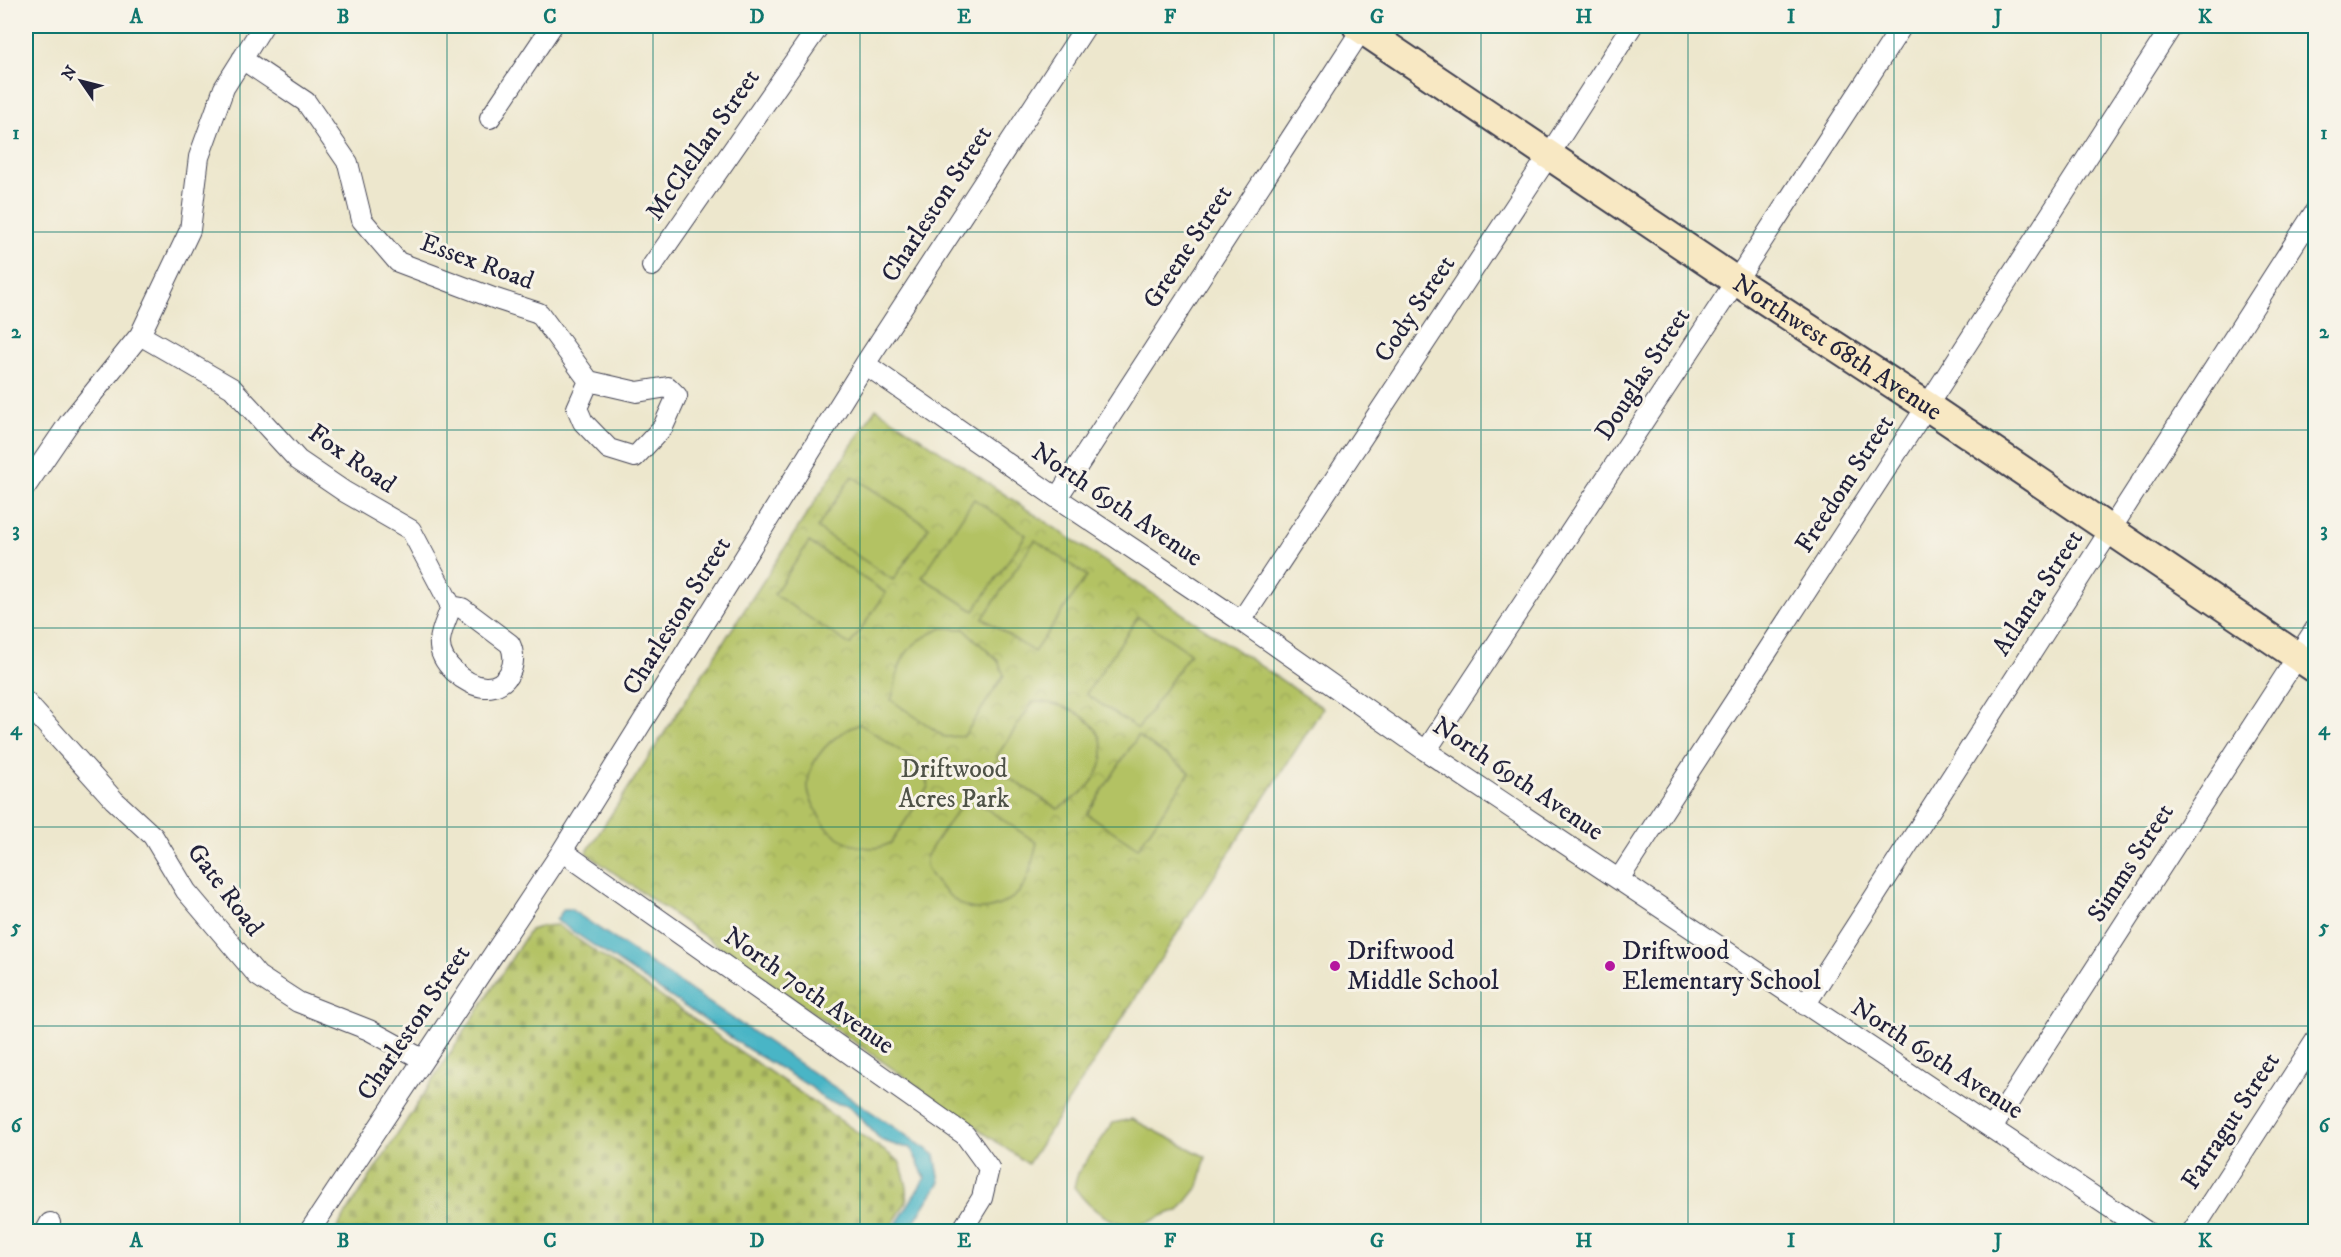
<svg xmlns="http://www.w3.org/2000/svg" width="2341" height="1257" font-family="'IM FELL DW Pica',serif">
  <defs>
    <pattern id="cemetery-stones" width="16" height="16" patternUnits="userSpaceOnUse" patternTransform="scale(1.5)"><rect width="16" height="16" fill="#b3c264"/><path d="M2 7V4a2 2 0 0 1 4 0v3zM10 15v-3a2 2 0 0 1 4 0v3z" fill="#9aa658"/></pattern>
    <pattern id="park-crowns" width="20" height="18" patternUnits="userSpaceOnUse" patternTransform="scale(1.5)"><rect width="20" height="18" fill="#b3c264"/><path d="M2 6a3 3 0 1 1 6 0M12 15a3 3 0 1 1 6 0" fill="none" stroke="#9aa658"/></pattern>
  </defs>
  <rect width="100%" height="100%" fill="#f7f3e8"/>
  <filter id="ink" filterUnits="userSpaceOnUse"><feTurbulence type="fractalNoise" baseFrequency=".0167" numOctaves="2"/><feDisplacementMap in="SourceGraphic" scale="12" xChannelSelector="R" yChannelSelector="G"/><feConvolveMatrix kernelMatrix="1 2 1 2 8 2 1 2 1" color-interpolation-filters="sRGB"/></filter>
  <filter id="wash" filterUnits="userSpaceOnUse"><feTurbulence type="fractalNoise" baseFrequency=".008" numOctaves="4" result="noise"/><feDisplacementMap in="SourceGraphic" scale="24" xChannelSelector="R" yChannelSelector="G"/><feGaussianBlur stdDeviation="1.35" result="paint"/><feColorMatrix in="noise" values="0 0 0 0 0 0 0 0 0 0 0 0 0 0 0 0 0 1.4 0 .05"/><feComposite in="paint" operator="in"/></filter>
  <g filter="url(#wash)">
    <rect width="100%" height="100%" fill="#ede7cd"/>
    <path fill="url(#cemetery-stones)" stroke="#6a7250" stroke-width="1.5" d="M557,925L899,1161C914,1200 908,1198 888,1231H335L530,930L543,926Z"/>
    <path fill="url(#park-crowns)" stroke="#6a7250" stroke-width="1.5" d="M876,408L1323,708L1028,1164L586,853Z"/>
    <path fill="#b3c264" stroke="#6a7250" stroke-width="1.5" d="M852,476L929,527L893,580L817,528Z
      M974,499L1026,535L974,611L922,577Z
      M1035,540L1087,576L1034,652L983,618Z
      M809,542L886,593L850,645L774,594Z
      M1138,617L1190,653L1138,729L1086,694Z
      M943,628L964,629L998,661L1004,675L964,736L945,737L891,700C895,691 895,682 898,673C903,648 921,637 943,628Z
      M1033,702C1078,701 1126,737 1091,783C1082,795 1069,801 1058,809L1000,772L997,756Z
      M860,724L923,766L928,787L891,843C886,845 879,848 873,848C848,848 825,832 816,810C813,804 808,795 808,788C807,759 834,733 860,724Z
      M1138,736L1190,772L1138,848L1087,814Z
      M978,803L1037,843C1033,856 1031,875 1023,887C1013,902 988,913 969,908C955,904 922,874 926,858C929,849 953,817 960,807Z
      M1132,1119L1206,1157L1198,1187L1179,1211C1168,1211 1160,1218 1149,1222C1118,1232 1091,1211 1074,1187L1078,1173L1113,1123Z"/>
    <path fill="#49b5c6" stroke="#366c80" stroke-width="1.5" d="M564,909H570L935,1155L940,1182L908,1231H892L925,1178L911,1148L898,1146L881,1140L849,1106L826,1101L811,1087L748,1049L556,920Z"/>
  </g>
  <g filter="url(#ink)">
    <g fill="none" stroke-linecap="round" stroke-linejoin="round">
      <defs>
        <path id="street" d="M242,59L306,102L348,163L362,220L398,262L496,299L539,313L589,381L637,392L668,387L677,396L663,427L635,457L609,449L583,422L577,408L589,381
          M490,118L552,26
          M652,266L819,26
          M140,335L232,388L298,460L345,492L411,530L451,606C448,617 441,629 440,641C438,662 465,686 485,687C508,688 519,663 510,644L462,608L451,606
          M865,364L1057,498L1241,621L1426,751L2147,1232
          M26,486L69,423L140,335L190,230L199,157L224,88L263,26
          M1057,498L1364,26
          M1241,621L1549,155L1632,26
          M26,702L114,800L153,836L186,891L258,976L298,1002L369,1030L422,1059
          M1426,751L1736,281L1902,26
          M562,851L965,1135L989,1168L982,1198L961,1232
          M1619,879L1927,406L2172,26
          M1805,1005L2316,210
          M1992,1128L2316,628
          M45,1232L50,1223
          M309,1232L562,851L865,364L1086,26
          M2192,1232L2316,1040"/>
        <g id="secondary">
          <path id="s1" d="M1357,26L1736,281L1927,406L2316,669"/>
        </g>
      </defs>
      <use href="#street" stroke="#404051" stroke-width="22"/>
      <use href="#secondary" stroke="#404051" stroke-width="32"/>
      <use href="#street" stroke="#fff" stroke-width="20"/>
      <use href="#secondary" stroke="#f8e8c3" stroke-width="28"/>
    </g>
  </g>
  <path fill="none" stroke="#0f766e" stroke-width="1.5" stroke-opacity="0.55" d="M240,26V1232M447,26V1232M653,26V1232M860,26V1232M1067,26V1232M1274,26V1232M1481,26V1232M1688,26V1232M1894,26V1232M2101,26V1232M26,232H2316M26,430H2316M26,628H2316M26,827H2316M26,1026H2316"/>
  <g fill="#b5179e" stroke="#f7f3e8" stroke-width="2">
    <circle cx="1335" cy="966" r="6"/>
    <circle cx="1610" cy="966" r="6"/>
  </g>
  <g text-anchor="middle" dominant-baseline="central" stroke-width="6" stroke-linejoin="round" paint-order="stroke">
    <g font-size="26" fill="#22223b" stroke="#f7f3e8">
      <text transform="translate(703 145) rotate(-55)">McClellan Street</text>
      <text transform="translate(937 204) rotate(-57)">Charleston Street</text>
      <text transform="translate(1188 247) rotate(-57)">Greene Street</text>
      <text transform="translate(477 262) rotate(20)">Essex Road</text>
      <text transform="translate(1415 309) rotate(-56)">Cody Street</text>
      <text stroke="none"><textPath href="#s1" startOffset="578">Northwest 68th Avenue</textPath></text>
      <text transform="translate(1643 374) rotate(-57)">Douglas Street</text>
      <text transform="translate(352 459) rotate(35)">Fox Road</text>
      <text transform="translate(1845 484) rotate(-57)">Freedom Street</text>
      <text transform="translate(1117 505) rotate(34)">North 69th Avenue</text>
      <text transform="translate(2038 593) rotate(-57)">Atlanta Street</text>
      <text transform="translate(677 616) rotate(-58)">Charleston Street</text>
      <text transform="translate(1518 779) rotate(34)">North 69th Avenue</text>
      <text transform="translate(2131 863) rotate(-57)">Simms Street</text>
      <text transform="translate(225 890) rotate(53)">Gate Road</text>
      <text transform="translate(809 991) rotate(35)">North 70th Avenue</text>
      <text transform="translate(414 1023) rotate(-56)">Charleston Street</text>
      <text transform="translate(1937 1059) rotate(33)">North 69th Avenue</text>
      <text transform="translate(2231 1121) rotate(-57)">Farragut Street</text>
    </g>
    <g font-size="26" fill="#4e5247" stroke="#f7f3e8">
      <text x="954" y="769">Driftwood<tspan x="954" dy="30">Acres Park</tspan></text>
    </g>
    <g font-size="26" fill="#22223b" stroke="#f7f3e8" text-anchor="start">
      <text x="1347" y="951">Driftwood<tspan x="1347" dy="30">Middle School</tspan></text>
      <text x="1622" y="951">Driftwood<tspan x="1622" dy="30">Elementary School</tspan></text>
    </g>
  </g>
  <rect width="2341" height="1257" fill="none" stroke="#f7f3e8" stroke-width="66"/>
  <g transform="translate(81 81) rotate(305)" stroke="#f7f3e8" stroke-width="4.5" paint-order="stroke">
  <path d="M0-4.5L10 22L0 15L-10 22Z" fill="#22223b"/>
  <text y="-9" font-size="16" font-weight="bold" text-anchor="middle" fill="#22223b">N</text>
  </g>
  <rect x="33" y="33" width="2275" height="1191" fill="none" stroke="#0f766e" stroke-width="2"/>
  <g font-size="20" text-anchor="middle" font-weight="bold" fill="#0f766e">
    <text x="136" y="23">A</text>
    <text x="343" y="23">B</text>
    <text x="550" y="23">C</text>
    <text x="757" y="23">D</text>
    <text x="964" y="23">E</text>
    <text x="1170" y="23">F</text>
    <text x="1377" y="23">G</text>
    <text x="1584" y="23">H</text>
    <text x="1791" y="23">I</text>
    <text x="1998" y="23">J</text>
    <text x="2205" y="23">K</text>
    <text x="16" y="139">1</text>
    <text x="2324" y="139">1</text>
    <text x="16" y="338">2</text>
    <text x="2324" y="338">2</text>
    <text x="16" y="536">3</text>
    <text x="2324" y="536">3</text>
    <text x="16" y="735">4</text>
    <text x="2324" y="735">4</text>
    <text x="16" y="933">5</text>
    <text x="2324" y="933">5</text>
    <text x="16" y="1132">6</text>
    <text x="2324" y="1132">6</text>
    <text x="136" y="1247">A</text>
    <text x="343" y="1247">B</text>
    <text x="550" y="1247">C</text>
    <text x="757" y="1247">D</text>
    <text x="964" y="1247">E</text>
    <text x="1170" y="1247">F</text>
    <text x="1377" y="1247">G</text>
    <text x="1584" y="1247">H</text>
    <text x="1791" y="1247">I</text>
    <text x="1998" y="1247">J</text>
    <text x="2205" y="1247">K</text>
  </g>
</svg>
